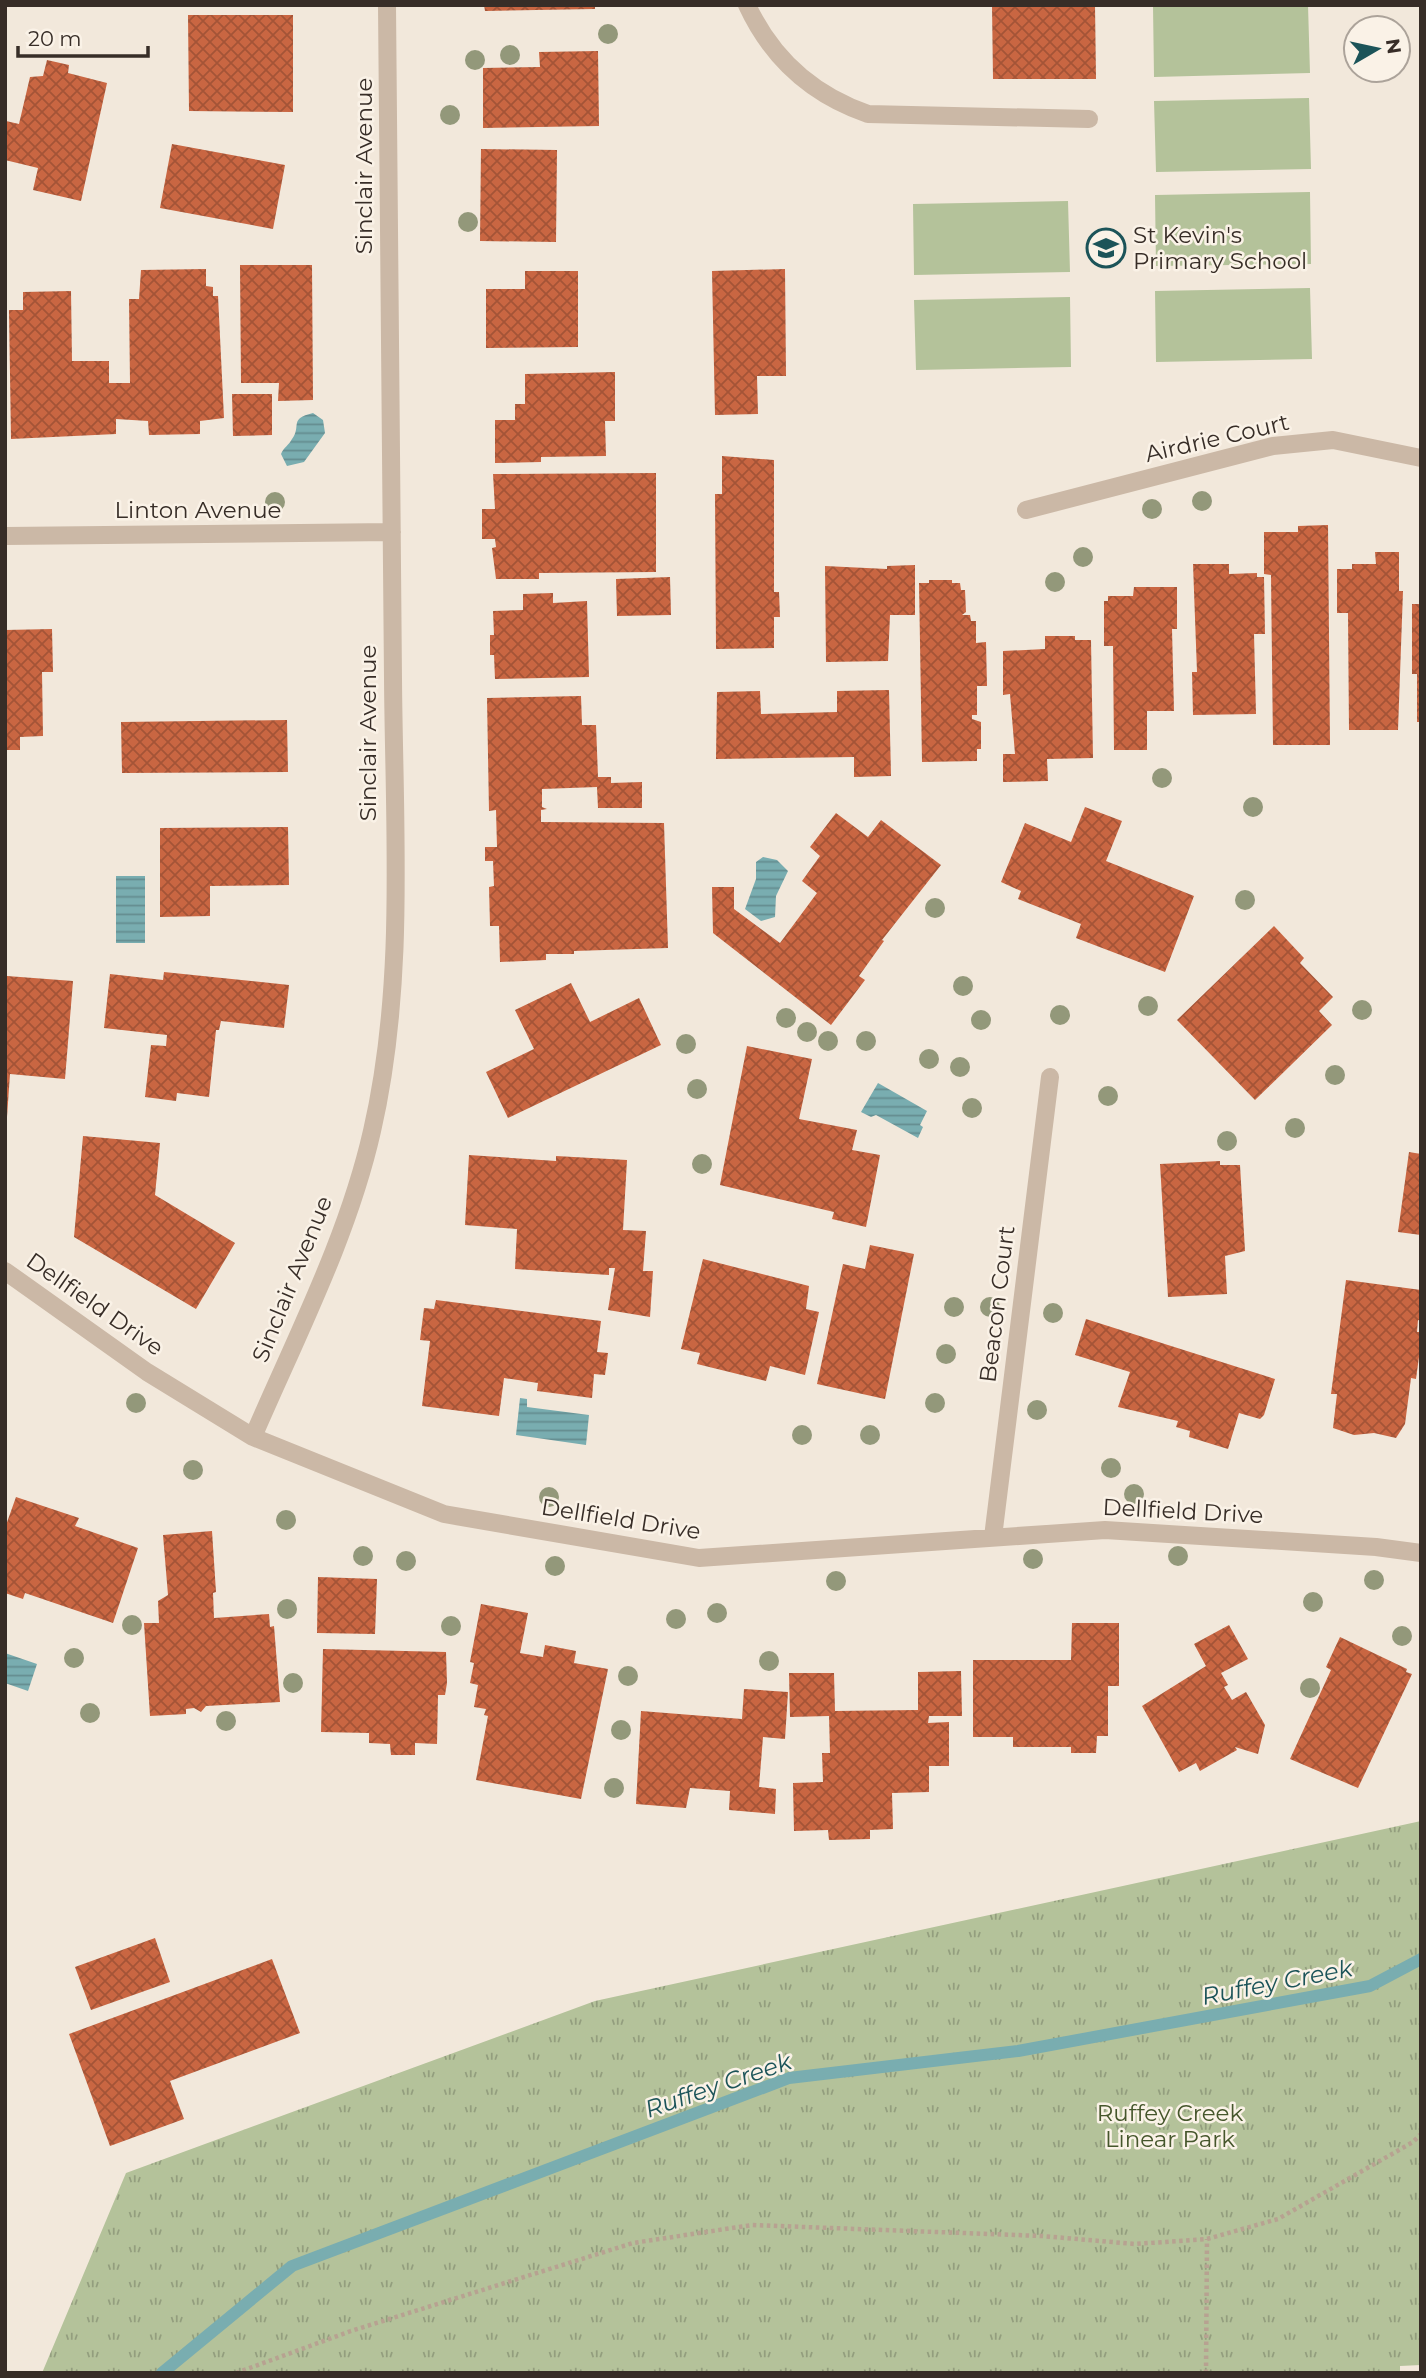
<svg xmlns="http://www.w3.org/2000/svg" width="1426" height="2378" font-family="Montserrat,sans-serif">
  <defs>
    <pattern id="park-tufts" width="24" height="20" patternUnits="userSpaceOnUse" patternTransform="scale(1.75)"><rect width="24" height="20" fill="#b4c29a"/><path d="M3 7l-1-3M5 7V3M7 7l1-3M15 17l-1-3M17 17v-4M19 17l1-3" fill="none" stroke="#939e7e"/></pattern>
    <pattern id="water-rules" width="6" height="5" patternUnits="userSpaceOnUse" patternTransform="scale(1.75)"><rect width="6" height="5" fill="#79adb0"/><path d="M0 2.5h6" fill="none" stroke="#648d8f"/></pattern>
    <pattern id="building-cross-hatch" width="8" height="8" patternUnits="userSpaceOnUse" patternTransform="scale(1.75)"><rect width="8" height="8" fill="#c96642"/><path d="M0 0l8 8M0 8l8-8" fill="none" stroke="#a45437"/></pattern>
  </defs>
  <rect width="100%" height="100%" fill="#f2e8db"/>
  <path fill="#b4c29a" d="M1308,5L1310,73L1154,77L1153,6Z
    M1309,98L1311,169L1156,172L1154,101Z
    M1310,192L1311,264L1156,266L1155,195Z
    M1068,201L1070,272L914,275L913,204Z
    M1310,288L1312,359L1156,362L1155,291Z
    M1070,297L1071,367L916,370L914,300Z"/>
  <path fill="url(#park-tufts)" d="M1421,1821V2365L1400,2366V2373H42L126,2173L595,2001Z"/>
  <path fill="url(#water-rules)" d="M313,413L323,420L325,433L304,462L287,466L281,454C284,447 289,445 292,439C302,426 288,419 313,413Z
    M763,857L777,860L788,871L776,896L775,917L761,921L745,909L756,879V862Z
    M116,876H145V943H116Z
    M878,1083L927,1111L920,1125L923,1127L918,1138L876,1115L871,1117L861,1112Z
    M520,1398L527,1399V1407L589,1415L586,1445L516,1435Z
    M5,1653L37,1664L28,1691L5,1683Z"/>
  <g fill="none" stroke-linecap="round" stroke-linejoin="round">
    <path stroke="#79adb0" stroke-width="12" d="M162,2373L292,2266L789,2078L1018,2051L1370,1986L1421,1959"/>
  </g>
  <path fill="url(#building-cross-hatch)" d="M484,5H595V9L485,11Z
    M992,5H1095L1096,79H993Z
    M188,15H293V112L189,111Z
    M598,51L599,126L483,128V68L540,67L539,52Z
    M47,60L69,65L68,73L107,83L81,201L33,190L38,168L5,160L6,121L19,124L30,77L43,76Z
    M172,144L285,165L273,229L160,208Z
    M481,149L557,150L556,242L480,241Z
    M240,265H312L313,400L278,401L279,383H241Z
    M206,269V286L213,287V296H218L224,418L200,421V434L149,435L148,421L116,419V434L11,439L9,310H23V292L71,291L72,361H109V383H130L129,299H139L141,270Z
    M785,269L786,376H757L758,414L715,415L712,271Z
    M525,271H578V347L486,348V289H525Z
    M615,372V421H605L606,456L541,457V462L495,463V420H515V404H525V374Z
    M232,394H272V435L233,436Z
    M722,456L774,460V592H779L780,617H774V648L716,649L715,494H722Z
    M656,473V572L539,573V579H496L492,548L496,547L495,539H482V509H495L493,474Z
    M1328,525L1330,745H1273L1271,575L1264,574V532H1298V526Z
    M1375,552H1399V591H1403L1398,730H1349L1348,613H1337V569H1352V564H1376Z
    M1193,564H1229V574L1257,573V577H1264L1265,634H1254L1256,714L1193,715L1192,672H1197Z
    M915,565V615H890L888,661L826,662L825,566L887,569V566Z
    M670,577L671,615L617,616L616,579Z
    M929,580H952V583H960L961,590H965L966,612L962,615H970L971,621H976V643L986,642L987,686H977V715H972V719L981,722V749H977V761L922,762L919,583H929Z
    M1134,587H1177V629H1172L1174,711H1147V750H1114L1113,646H1104V601H1108V596H1133Z
    M553,593V603L587,601L589,677L495,679L494,655H490V635H494L493,611L523,610V594Z
    M1412,604H1421V722H1417V674H1412Z
    M52,629L53,672H42L43,736L20,737V750H5V630Z
    M1045,636H1075V640H1091L1093,758L1047,759L1048,781L1003,782V754H1015L1010,694L1003,695V651L1045,649Z
    M889,690L891,776L854,777V757L716,759L717,692L760,691L761,714L837,712V691Z
    M581,696L582,725H596L598,777H611V783L642,782V808H598L597,787L542,789V807L547,809L541,810V822L664,823L668,948L574,951V954H546V960L500,962L499,926H490L489,887L494,886L493,861H485V847H497L496,810L489,811L487,698Z
    M287,720L288,772L122,773L121,722Z
    M1085,807L1122,821L1106,861L1194,896L1165,972L1076,938L1081,924L1018,899L1021,891L1001,882L1025,823L1071,842Z
    M836,813L868,837L881,820L941,865L882,940L884,941L859,976L865,980L831,1025L713,933L712,887H734V909L780,943L817,893L802,881L820,856L810,847Z
    M288,827L289,885L210,886V916L160,917V828Z
    M1274,926L1304,958L1300,963L1333,997L1319,1011L1332,1025L1255,1100L1177,1020Z
    M164,972L289,985L284,1028L221,1021L219,1030H216L209,1097L177,1093L176,1101L145,1097L151,1045L166,1046L167,1035L104,1028L110,974L163,980Z
    M7,976L73,981L65,1079L10,1074L7,1117Z
    M571,983L590,1022L639,998L661,1045L508,1118L486,1072L534,1049L515,1010Z
    M747,1046L812,1059L799,1119L857,1130L852,1150L880,1155L866,1227L832,1219L834,1212L720,1185Z
    M83,1136L160,1143L155,1195L235,1243L196,1309L74,1237Z
    M1409,1152L1421,1154V1235L1398,1232Z
    M469,1155L556,1161V1156L627,1160L623,1230L646,1231L643,1271H653L650,1317L608,1310L615,1268H609V1275L515,1269L517,1229L465,1225Z
    M1220,1161V1165H1240L1245,1251L1225,1256L1227,1294L1168,1297L1160,1164Z
    M870,1245L914,1254L885,1399L817,1384L843,1264L865,1269Z
    M703,1259L809,1286L806,1309L819,1312L805,1375L770,1366L766,1381L697,1364L700,1353L681,1349Z
    M1346,1280L1421,1290V1321L1418,1320L1417,1332H1421V1342L1416,1379L1411,1378L1405,1424L1396,1438L1374,1433L1354,1435L1333,1428L1337,1394H1331Z
    M436,1300L601,1321L597,1352L608,1353L605,1375L594,1374L592,1398L537,1391L538,1383L504,1378L499,1416L422,1406L430,1341L420,1340L424,1308L434,1309Z
    M1086,1319L1275,1379L1264,1415L1260,1419L1239,1413L1228,1449L1189,1437L1190,1431L1176,1427L1178,1421L1118,1407L1130,1372L1075,1355Z
    M16,1497L79,1518L75,1526L138,1548L113,1623L25,1593L23,1599L5,1593V1528Z
    M212,1531L216,1592L213,1593L214,1618L269,1614L270,1627L274,1626L280,1702L206,1706L201,1712L194,1708L186,1709V1714L150,1716L144,1623H159L158,1601L168,1595L163,1535Z
    M318,1577L377,1579L375,1634L317,1633Z
    M481,1604L528,1613L520,1653L543,1657L545,1645L576,1651L574,1663L608,1669L581,1799L476,1780L488,1716L484,1715L486,1709L474,1707L478,1685L470,1683L474,1663L470,1662Z
    M1072,1623H1119V1686H1108V1736H1097L1096,1753H1071V1747H1013V1737H973V1660H1071Z
    M1229,1625L1248,1659L1221,1673L1228,1685L1224,1687L1232,1700L1246,1692L1265,1725L1258,1754L1235,1747L1237,1750L1200,1771L1196,1763L1179,1772L1142,1706L1206,1666L1194,1644Z
    M1340,1637L1407,1669L1406,1672L1412,1674L1358,1788L1290,1759L1331,1670L1326,1667Z
    M323,1649L446,1652L447,1683L445,1695H438L437,1744L415,1743V1755H391L390,1744L369,1743V1733L321,1732Z
    M961,1671L962,1716H929L928,1723L949,1722V1766H929V1792L892,1793L893,1829L870,1830V1839L829,1840L828,1830L794,1831L793,1783L823,1782L822,1753H830L829,1716L790,1717L789,1673H834L835,1711L918,1710V1672Z
    M744,1689L788,1692L785,1739L763,1737L759,1787L776,1789L775,1814L729,1810L730,1791L690,1788L686,1808L636,1804L641,1711L742,1719Z
    M155,1938L170,1982L91,2010L75,1967Z
    M272,1959L300,2033L170,2081L184,2119L110,2146L69,2034Z"/>
  <g fill="none" stroke-linecap="round" stroke-linejoin="round">
    <path stroke="#b7a291" stroke-width="4.5" stroke-dasharray="3.5 3.5" stroke-linecap="butt" d="M236,2373L351,2331L633,2243L752,2225L1042,2236L1135,2244L1207,2239L1278,2219L1413,2142L1421,2134
      M1206,2373L1207,2239"/>
    <path stroke="#cbb8a6" stroke-width="18" d="M747,5C772,59 813,95 868,114L1089,119
      M1026,510L1273,446L1333,440L1421,458
      M5,536L392,532
      M5,1271L147,1372L253,1437L444,1514L699,1558L1105,1530L1376,1547L1421,1553
      M253,1437C296,1337 348,1237 372,1131C406,984 394,827 393,678C391,454 389,230 387,5
      M993,1537L1050,1077"/>
  </g>
  <g fill="#93987a">
    <circle cx="608" cy="34" r="10"/>
    <circle cx="510" cy="55" r="10"/>
    <circle cx="475" cy="60" r="10"/>
    <circle cx="450" cy="115" r="10"/>
    <circle cx="468" cy="222" r="10"/>
    <circle cx="1202" cy="501" r="10"/>
    <circle cx="275" cy="502" r="10"/>
    <circle cx="1152" cy="509" r="10"/>
    <circle cx="1083" cy="557" r="10"/>
    <circle cx="1055" cy="582" r="10"/>
    <circle cx="1162" cy="778" r="10"/>
    <circle cx="1253" cy="807" r="10"/>
    <circle cx="1245" cy="900" r="10"/>
    <circle cx="935" cy="908" r="10"/>
    <circle cx="963" cy="986" r="10"/>
    <circle cx="1148" cy="1006" r="10"/>
    <circle cx="1362" cy="1010" r="10"/>
    <circle cx="1060" cy="1015" r="10"/>
    <circle cx="786" cy="1018" r="10"/>
    <circle cx="981" cy="1020" r="10"/>
    <circle cx="807" cy="1032" r="10"/>
    <circle cx="828" cy="1041" r="10"/>
    <circle cx="866" cy="1041" r="10"/>
    <circle cx="686" cy="1044" r="10"/>
    <circle cx="929" cy="1059" r="10"/>
    <circle cx="960" cy="1067" r="10"/>
    <circle cx="1335" cy="1075" r="10"/>
    <circle cx="697" cy="1089" r="10"/>
    <circle cx="1108" cy="1096" r="10"/>
    <circle cx="972" cy="1108" r="10"/>
    <circle cx="1295" cy="1128" r="10"/>
    <circle cx="1227" cy="1141" r="10"/>
    <circle cx="702" cy="1164" r="10"/>
    <circle cx="954" cy="1307" r="10"/>
    <circle cx="990" cy="1307" r="10"/>
    <circle cx="1053" cy="1313" r="10"/>
    <circle cx="946" cy="1354" r="10"/>
    <circle cx="136" cy="1403" r="10"/>
    <circle cx="935" cy="1403" r="10"/>
    <circle cx="1037" cy="1410" r="10"/>
    <circle cx="802" cy="1435" r="10"/>
    <circle cx="870" cy="1435" r="10"/>
    <circle cx="1111" cy="1468" r="10"/>
    <circle cx="193" cy="1470" r="10"/>
    <circle cx="1134" cy="1494" r="10"/>
    <circle cx="549" cy="1497" r="10"/>
    <circle cx="286" cy="1520" r="10"/>
    <circle cx="363" cy="1556" r="10"/>
    <circle cx="1178" cy="1556" r="10"/>
    <circle cx="1033" cy="1559" r="10"/>
    <circle cx="406" cy="1561" r="10"/>
    <circle cx="555" cy="1566" r="10"/>
    <circle cx="1374" cy="1580" r="10"/>
    <circle cx="836" cy="1581" r="10"/>
    <circle cx="1313" cy="1602" r="10"/>
    <circle cx="287" cy="1609" r="10"/>
    <circle cx="717" cy="1613" r="10"/>
    <circle cx="676" cy="1619" r="10"/>
    <circle cx="132" cy="1625" r="10"/>
    <circle cx="451" cy="1626" r="10"/>
    <circle cx="1402" cy="1636" r="10"/>
    <circle cx="74" cy="1658" r="10"/>
    <circle cx="769" cy="1661" r="10"/>
    <circle cx="628" cy="1676" r="10"/>
    <circle cx="293" cy="1683" r="10"/>
    <circle cx="1310" cy="1688" r="10"/>
    <circle cx="90" cy="1713" r="10"/>
    <circle cx="226" cy="1721" r="10"/>
    <circle cx="621" cy="1730" r="10"/>
    <circle cx="614" cy="1788" r="10"/>
  </g>
  <defs>
    <symbol id="school-ring" viewBox="-11 -11 22 22"><circle r="9.5" fill="#faf2e7" stroke="#1c5459" stroke-width="1.5"/><path d="M0-5L7-2L0 1L-7-2ZM-4 1L0 2.5L4 1V4Q0 6-4 4Z" fill="#1c5459"/></symbol>
  </defs>
  <g fill-rule="evenodd">
    <use href="#school-ring" x="1084" y="226" width="44" height="44"/>
  </g>
  <g text-anchor="middle" dominant-baseline="central" stroke-width="5" stroke-linejoin="round" paint-order="stroke">
    <g font-size="23" fill="#372d27" stroke="#faf2e7">
      <text transform="translate(364 166) rotate(-90)">Sinclair Avenue</text>
      <text transform="translate(1217 438) rotate(-13)">Airdrie Court</text>
      <text x="198" y="510">Linton Avenue</text>
      <text transform="translate(368 733) rotate(-90)">Sinclair Avenue</text>
      <text transform="translate(292 1279) rotate(-68)">Sinclair Avenue</text>
      <text transform="translate(95 1304) rotate(35)">Dellfield Drive</text>
      <text transform="translate(997 1304) rotate(-83)">Beacon Court</text>
      <text transform="translate(1183 1511) rotate(3)">Dellfield Drive</text>
      <text transform="translate(621 1519) rotate(9)">Dellfield Drive</text>
    </g>
    <g font-size="23" fill="#372d27" stroke="#faf2e7" text-anchor="start">
      <text x="1133" y="235">St Kevin's<tspan x="1133" dy="26">Primary School</tspan></text>
    </g>
    <g font-size="23" fill="#45562b" stroke="#faf2e7">
      <text x="1170" y="2113">Ruffey Creek<tspan x="1170" dy="26">Linear Park</tspan></text>
    </g>
    <g font-size="24" font-style="italic" fill="#1c5459" stroke="#faf2e7">
      <text transform="translate(1277 1982) rotate(-11)">Ruffey Creek</text>
      <text transform="translate(718 2085) rotate(-19)">Ruffey Creek</text>
    </g>
  </g>
  <rect width="1426" height="2378" fill="none" stroke="#372d27" stroke-width="14"/>
  <g transform="translate(1377 49) rotate(81)"><circle r="33" fill="#faf2e7" stroke="#aca39a" stroke-width="2"/>
  <path d="M0-5L12 26L0 18L-12 26Z" fill="#1c5459"/>
  <text y="-10" font-size="19" font-weight="bold" text-anchor="middle" fill="#372d27">N</text>
  </g>
  <path d="M18 46v10h130v-10" fill="none" stroke="#372d27" stroke-width="3.5"/>
  <text x="28" y="46" font-size="21" fill="#372d27" stroke="#faf2e7" stroke-width="5" paint-order="stroke">20 m</text>
</svg>
